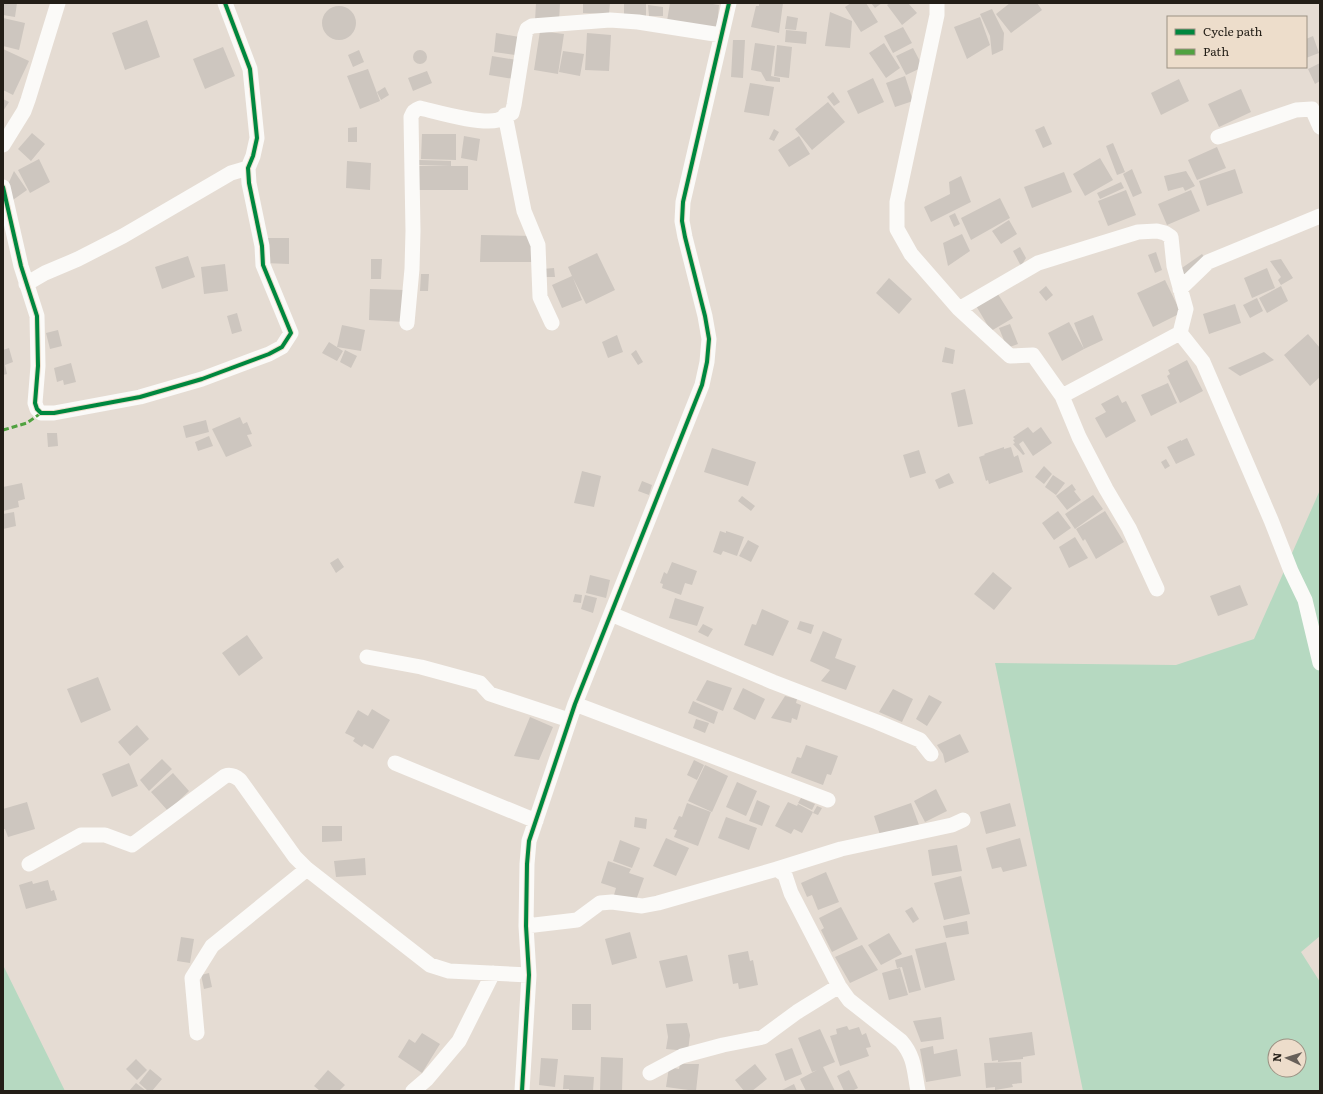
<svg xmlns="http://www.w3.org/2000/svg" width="1323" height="1094" font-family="Literata,serif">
  <rect width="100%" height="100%" fill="#e5dcd3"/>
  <path fill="#b6d9c1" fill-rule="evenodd" d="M1320,490V936L1301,952L1320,982V1091H1083L995,663L1176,665L1254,639ZM1275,1046H1299V1070H1275Z
    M3,965L65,1091H3Z"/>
  <path fill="#cdc6bf" d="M3,3H17L15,17L3,15Z
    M536,3H560L559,22L535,21Z
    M583,3H610L609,14L583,13Z
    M624,3H646V17H624Z
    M670,3H706L719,5L717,28L667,21Z
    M759,3H783L779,33L751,27L756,6H759Z
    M851,3H866L878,22L861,32L845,7Z
    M871,3H882L875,8Z
    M890,3H908L917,13L902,25L887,5Z
    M1010,3H1037L1042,10L1011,33L996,14Z
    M648,5L663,7V16H649Z
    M322 23a17 17 0 1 1 34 0a17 17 0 1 1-34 0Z
    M992,9L1004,33L1003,50L992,55L990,36L980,14Z
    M830,12L852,21L850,48L825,46Z
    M787,16L798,18L796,30L785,29Z
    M980,17L990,45L967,59L954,27Z
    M3,18L25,23L19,50L3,46Z
    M147,20L160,57L125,70L112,33Z
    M903,27L912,43L893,53L884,36Z
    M786,30L807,32L806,44L785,42Z
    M540,31L564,34L558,74L534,70Z
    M496,33L525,38L523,56L494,52Z
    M587,33L611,35L609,71L585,70Z
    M1313,36L1319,53L1306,58V39Z
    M733,40H745L743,78L731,77Z
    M755,43L775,46L771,76L780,78V82L766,81L761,72L751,70Z
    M884,43L900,68L886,78L869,53Z
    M777,45L792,47L789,78L774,76Z
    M223,47L235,76L205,89L193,59Z
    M913,48L923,67L906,75L896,56Z
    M3,49L29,61L13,95L3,90Z
    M359,50L364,62L353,67L348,55Z
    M413 57a7 7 0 1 1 14 0a7 7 0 1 1-14 0Z
    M563,51L584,54L580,76L559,72Z
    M492,56L523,61L520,80L489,75Z
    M1320,63V81L1315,84L1308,69Z
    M368,69L380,101L360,109L347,76Z
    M427,71L432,83L413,91L408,78Z
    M905,76L913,101L895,107L886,83Z
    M873,78L884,102L858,114L847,91Z
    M1179,79L1189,101L1161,115L1151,93Z
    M750,83L774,87L769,116L744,112Z
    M385,87L389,95L381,100L377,92Z
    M1241,89L1251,112L1219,127L1208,104Z
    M833,92L840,102L834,106L827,97Z
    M3,99L9,102L3,111Z
    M828,102L845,122L812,150L795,129Z
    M1044,126L1052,144L1043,148L1035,130Z
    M357,127V142H348V128Z
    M774,129L779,132L774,141L769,139Z
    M32,133L45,144L31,161L18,149Z
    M422,134H456V160L421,159Z
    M464,136L480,139L477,161L461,158Z
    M799,136L810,154L789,167L778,150Z
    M1113,143L1125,172L1117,175L1106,146Z
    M1217,147L1226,168L1197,180L1188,160Z
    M1100,158L1113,180L1085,196L1073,174Z
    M39,159L50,182L30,193L18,170Z
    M419,160L451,161V166L419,165Z
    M347,161L371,163L370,190L346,188Z
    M418,166H468V190H418Z
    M1132,169L1142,193L1133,197L1123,174Z
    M1235,169L1243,193L1207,206L1199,181Z
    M14,171L27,190L10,202L6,189Z
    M1186,171L1195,186L1185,191L1183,187L1168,191L1164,176Z
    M1064,172L1072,192L1032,208L1024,187Z
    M961,176L971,202L931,222L924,207L950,194L949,182Z
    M1121,182L1124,188L1100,199L1097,193Z
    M1126,190L1136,215L1108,226L1098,201Z
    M1191,190L1200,211L1167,225L1158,204Z
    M1000,198L1010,218L971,240L961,218Z
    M955,213L960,224L954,227L949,216Z
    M1009,220L1017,234L1001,244L992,231Z
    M962,234L970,251L948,266L943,243Z
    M481,235L535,236V262H480Z
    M264,238H289V264L264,263Z
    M1020,247L1026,258L1021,266L1013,251Z
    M1156,252L1162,270L1155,273L1148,255Z
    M597,253L615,290L586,304L573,278L582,300L562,308L552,285L572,276L568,267Z
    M1202,254L1206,260L1183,276L1179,270Z
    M188,256L195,277L162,289L155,267Z
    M371,259H382L381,279H371Z
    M1281,259L1293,278L1281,285L1278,280L1281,277L1270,261Z
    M225,264L228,291L204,294L201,267Z
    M554,268L555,277H542V269Z
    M1267,268L1275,288L1252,298L1244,278Z
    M421,274H429L428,291H420Z
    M889,278L912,299L899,314L876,293Z
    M1165,280L1181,313L1153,327L1137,293Z
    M1046,286L1053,295L1046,301L1039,292Z
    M1281,286L1288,301L1267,313L1259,298Z
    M370,289L406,290L405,322L369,320Z
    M996,291L1013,318L991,331L975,304Z
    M1257,298L1263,311L1250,318L1243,305Z
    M1235,304L1241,323L1209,334L1203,314Z
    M237,313L242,331L232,334L227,316Z
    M1093,315L1103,340L1084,349L1074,323Z
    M1069,322L1084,349L1062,361L1048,333Z
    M1010,324L1018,344L1007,348L999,328Z
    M342,325L365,330L361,351L337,347Z
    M58,330L62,346L50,349L46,333Z
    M1308,334L1320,348V377L1310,386L1284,355Z
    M617,335L623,352L608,358L602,342Z
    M329,342L343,351L337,361L322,353Z
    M945,347L955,350L953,364L942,362Z
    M9,348L13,362L5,365L7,374L3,375V350Z
    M345,350L357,356L351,368L340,362Z
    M636,350L643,362L638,365L631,354Z
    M1264,352L1274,360L1240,376L1228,368Z
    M1187,360L1203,391L1180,403L1167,376L1170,374L1168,370Z
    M71,363L76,382L64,385L63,380L57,382L54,368Z
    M1168,383L1177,403L1151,416L1141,395Z
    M965,389L973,424L958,427L951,393Z
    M1118,395L1122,403L1126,401L1136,421L1106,438L1095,418L1106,412L1101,404Z
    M240,417L243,424L247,422L252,434L247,435L252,446L226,457L212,429Z
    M206,420L209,432L186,438L183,426Z
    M1028,427L1033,433L1041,427L1052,443L1033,456L1023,441L1019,444L1025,454L1023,455L1013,444L1015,443L1013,440L1015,439L1013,437Z
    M47,433H57L58,446L48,447Z
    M209,436L213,446L198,451L195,442Z
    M1187,438L1195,455L1176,464L1167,447L1181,440V441Z
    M1004,447V449L1011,447L1014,457L1018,455L1023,472L989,484L988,480L986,481L979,457L985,455L984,454Z
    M712,448L756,462L748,486L704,472Z
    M919,450L926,473L910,478L903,455Z
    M1166,459L1170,466L1165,469L1161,462Z
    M1044,466L1052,474L1044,484L1035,477Z
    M582,471L601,476L594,507L574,503Z
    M949,473L954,483L939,489L935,480Z
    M1053,475L1065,483L1056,495L1045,487Z
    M642,481L652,485L649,495L638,491Z
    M22,483L25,499L18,501L19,507L3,511V487Z
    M1072,484L1076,490L1074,491L1081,500L1067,510L1056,496Z
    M1093,495L1103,509L1075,529L1065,514Z
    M742,496L755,506L751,511L738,501Z
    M1058,511L1071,528L1054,540L1042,523Z
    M1105,511L1124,542L1096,559L1085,539L1083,541L1076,529Z
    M14,512L16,526L3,529V514Z
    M720,531L726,533V531L744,537L737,556L723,551L721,555L713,552Z
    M1075,537L1088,558L1069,568L1059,547Z
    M748,540L759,546L751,562L739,556Z
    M338,558L344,567L336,573L330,563Z
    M672,562L697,571L692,585L685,583L681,595L662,588L663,584L660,583L664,572L667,574Z
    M993,572L1012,588L994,610L974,594Z
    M590,575L610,580L606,598L586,593Z
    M1240,585L1248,605L1218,616L1210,596Z
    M575,594L582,595L581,603L573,602Z
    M585,595L597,598L593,613L581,609Z
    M675,598L704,607L697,626L669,618Z
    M762,609L789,621L773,656L744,645L752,624L756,625Z
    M800,621L814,625L811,634L797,629Z
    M703,624L713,629L708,637L698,632Z
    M823,631L842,639L835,658L856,666L846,690L821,681L830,670L810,661Z
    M247,635L263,658L239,676L222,653Z
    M98,677L111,710L81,723L67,689Z
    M707,680L732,688L723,711L696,700Z
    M743,688L765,699L755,720L733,709Z
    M893,689L913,699L902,722L879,712Z
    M929,695L942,702L927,726L916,719Z
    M785,696L797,699L796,703L801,705L797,720L792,718L791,723L771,718Z
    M693,701L718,712L714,724L688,713Z
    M372,709L390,720L373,749L364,744L362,747L353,741L355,738L345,733L358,710L368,716Z
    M530,717L553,727L539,760L514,756Z
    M696,719L709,723L705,733L693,728Z
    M137,725L149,739L130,756L118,742Z
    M960,734L969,752L945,763L943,754L937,745Z
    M806,745L838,756L831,775L827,774L823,785L791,773L797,757L801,758Z
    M162,759L172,769L149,791L140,780Z
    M694,760L704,765L697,780L687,775Z
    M129,763L138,786L112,797L102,774Z
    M705,765L728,776L712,812L688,801Z
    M173,773L189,791L168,811L151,792Z
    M737,782L757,791L746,816L726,807Z
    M936,789L947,811L925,822L914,801Z
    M801,798L815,804L812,810L798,803Z
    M757,800L770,806L762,826L749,821Z
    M27,802L35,829L8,837L5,829H3V809Z
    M788,802L797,806L798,804L813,812L802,833L794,829L791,834L775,826Z
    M687,803L711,812L698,846L674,837L677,830L673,829L679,816L682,817Z
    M911,803L919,825L881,838L874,816Z
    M1010,803L1016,826L986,834L980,812Z
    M817,806L822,808L818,815L813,813Z
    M635,817L647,819L646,829L634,827Z
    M726,817L757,828L749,850L718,838Z
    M322,826H342V841L322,842Z
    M666,838L689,848L676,876L653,866Z
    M1020,838L1027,866L1003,872L1001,867L992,869L986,848Z
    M620,840L640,848L632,868L613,861Z
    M957,845L962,871L932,876L928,850Z
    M365,858L366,875L336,877L334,861Z
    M608,861L631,869L629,873L644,878L635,903L614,895L616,888L601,883Z
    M826,872L839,902L818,910L812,895L807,897L801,883Z
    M961,876L970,914L944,920L934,883Z
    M48,880L51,891L54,890L57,900L26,909L19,885L32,881L33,884Z
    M841,907L858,939L832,952L821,930L824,928L819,918Z
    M912,907L919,919L913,923L905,911Z
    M967,921L969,934L946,938L943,926Z
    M630,932L637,958L612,965L605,939Z
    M889,933L902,954L881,965L868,945Z
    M181,937L194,939L190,963L177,961Z
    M946,942L955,980L925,988L915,949Z
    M862,945L878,970L850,983L835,957Z
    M748,951L750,961L753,960L758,985L739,989L738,983L733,984L728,955Z
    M687,955L693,981L666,988L659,961Z
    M912,955L921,990L909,993L902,967L897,968L895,960Z
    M900,968L908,995L889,1000L882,973Z
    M209,973L212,987L204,989L201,975Z
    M572,1004H591V1030H572Z
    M941,1017L944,1039L921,1042L913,1021Z
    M687,1023L690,1035L688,1051L666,1049L668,1037L666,1024Z
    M847,1026L849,1030L859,1027L862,1035L866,1033L871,1047L866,1048L869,1056L840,1066L830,1036L837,1034L836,1029Z
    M820,1029L835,1062L823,1067L835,1091H806L800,1079L817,1070L812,1072L798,1038Z
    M1032,1032L1035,1055L1023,1057V1059L998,1062V1060L992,1061L989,1038Z
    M422,1033L440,1044L422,1073L398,1057L409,1039L415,1043Z
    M933,1046L934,1054L957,1049L961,1076L926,1082L920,1049Z
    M792,1048L802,1074L785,1081L775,1054Z
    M601,1057L623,1058L622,1091H600Z
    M541,1058L558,1059L555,1087L539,1085Z
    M136,1059L147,1070L137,1080L126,1069Z
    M1021,1062L1022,1083L1012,1084L1013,1087L995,1090V1087L986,1088L984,1063Z
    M680,1064H699L696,1091L666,1087L669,1067L679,1069Z
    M755,1064L767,1079L752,1091H744L735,1080Z
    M150,1069L162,1079L152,1091H148L139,1083Z
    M328,1070L345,1085L339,1091H320L314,1086Z
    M849,1070L858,1088L852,1091H844L837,1076Z
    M564,1075L594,1077L593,1091H569V1089H563Z
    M136,1083L146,1091H129Z
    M794,1084L797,1091H780Z"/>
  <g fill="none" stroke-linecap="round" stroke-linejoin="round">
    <path stroke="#fbfaf8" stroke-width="15" d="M937,3V15L897,202V229L911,254L959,309L1010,356L1033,355L1062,396L1079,437L1106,489L1129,528L1157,589
      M505,115L524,211L538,245L540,297L552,323
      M1218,137L1296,110L1312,109L1320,127
      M3,145L24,111L28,100L58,3
      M3,187L21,266L37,316L38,366L35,403L37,409L41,413H54L140,397L202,379L269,354L282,347L291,333L263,265L262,246L249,183L248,168L253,156L257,138L250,69L225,3
      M26,284L45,273L78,259L123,236L231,173L248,168
      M1180,289L1208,262L1320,216
      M959,309L1038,263L1138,232L1157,231L1165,233L1171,237L1174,266L1186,309L1180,333L1062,396
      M407,323L412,269L413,231L411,117C413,112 414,110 420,108C437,112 481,125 498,120C503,118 507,115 512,113L514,105L525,35L527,29L532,26L610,20L638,22L721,35
      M1180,333L1203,362L1271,520L1291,571L1305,600L1320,663
      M611,614L773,682L877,722L920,740L931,754
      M367,657L421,667L480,683L490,694L569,720
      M575,704L828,800
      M395,763L536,821
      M29,864L81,835H105L132,845L225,776C231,774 235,776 240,780L295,857L307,869L430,965L449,971L529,975
      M777,869L841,849L952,825L963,820
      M526,926L577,920L600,903L612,902L642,906L658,903L777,869L785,875L791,893L839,986L849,1000L901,1041C915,1057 914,1071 918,1091
      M197,1033L192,978L212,946L307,869
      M650,1073L682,1056L723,1045L763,1037L797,1012L839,986
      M413,1091L427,1079L459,1041L493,973
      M522,1091L529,975L526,926L527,864L529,841L575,704L702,385L707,362L709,339L705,316L685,237L682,221L683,202L729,3"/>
    <path stroke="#50a240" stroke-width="3" stroke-dasharray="6 3" stroke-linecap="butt" d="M3,430L27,423L41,413"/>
    <defs>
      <path id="cycleway" d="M3,187L21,266L37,316L38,366L35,403L37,409L41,413H54L140,397L202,379L269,354L282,347L291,333L263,265L262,246L249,183L248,168L253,156L257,138L250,69L225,3
        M522,1091L529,975L526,926L527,864L529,841L575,704L702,385L707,362L709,339L705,316L685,237L682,221L683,202L729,3"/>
    </defs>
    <use href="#cycleway" stroke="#edddcb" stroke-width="6"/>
    <use href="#cycleway" stroke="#00873e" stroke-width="4"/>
  </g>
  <rect width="1323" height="1094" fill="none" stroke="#231e17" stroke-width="8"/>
  <rect x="1167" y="16" width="140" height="52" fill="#edddcb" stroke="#9c9183"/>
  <rect x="1175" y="29" width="20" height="6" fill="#00873e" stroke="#9c9183"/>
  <text x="1203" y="36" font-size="12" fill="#231e17">Cycle path</text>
  <rect x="1175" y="49" width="20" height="6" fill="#50a240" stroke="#9c9183"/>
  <text x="1203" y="56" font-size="12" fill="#231e17">Path</text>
  <g transform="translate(1287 1058) rotate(274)"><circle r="19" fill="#edddcb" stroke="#9c9183"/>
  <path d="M0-3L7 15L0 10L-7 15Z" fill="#676059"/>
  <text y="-6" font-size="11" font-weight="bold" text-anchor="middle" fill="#231e17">N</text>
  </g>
</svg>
